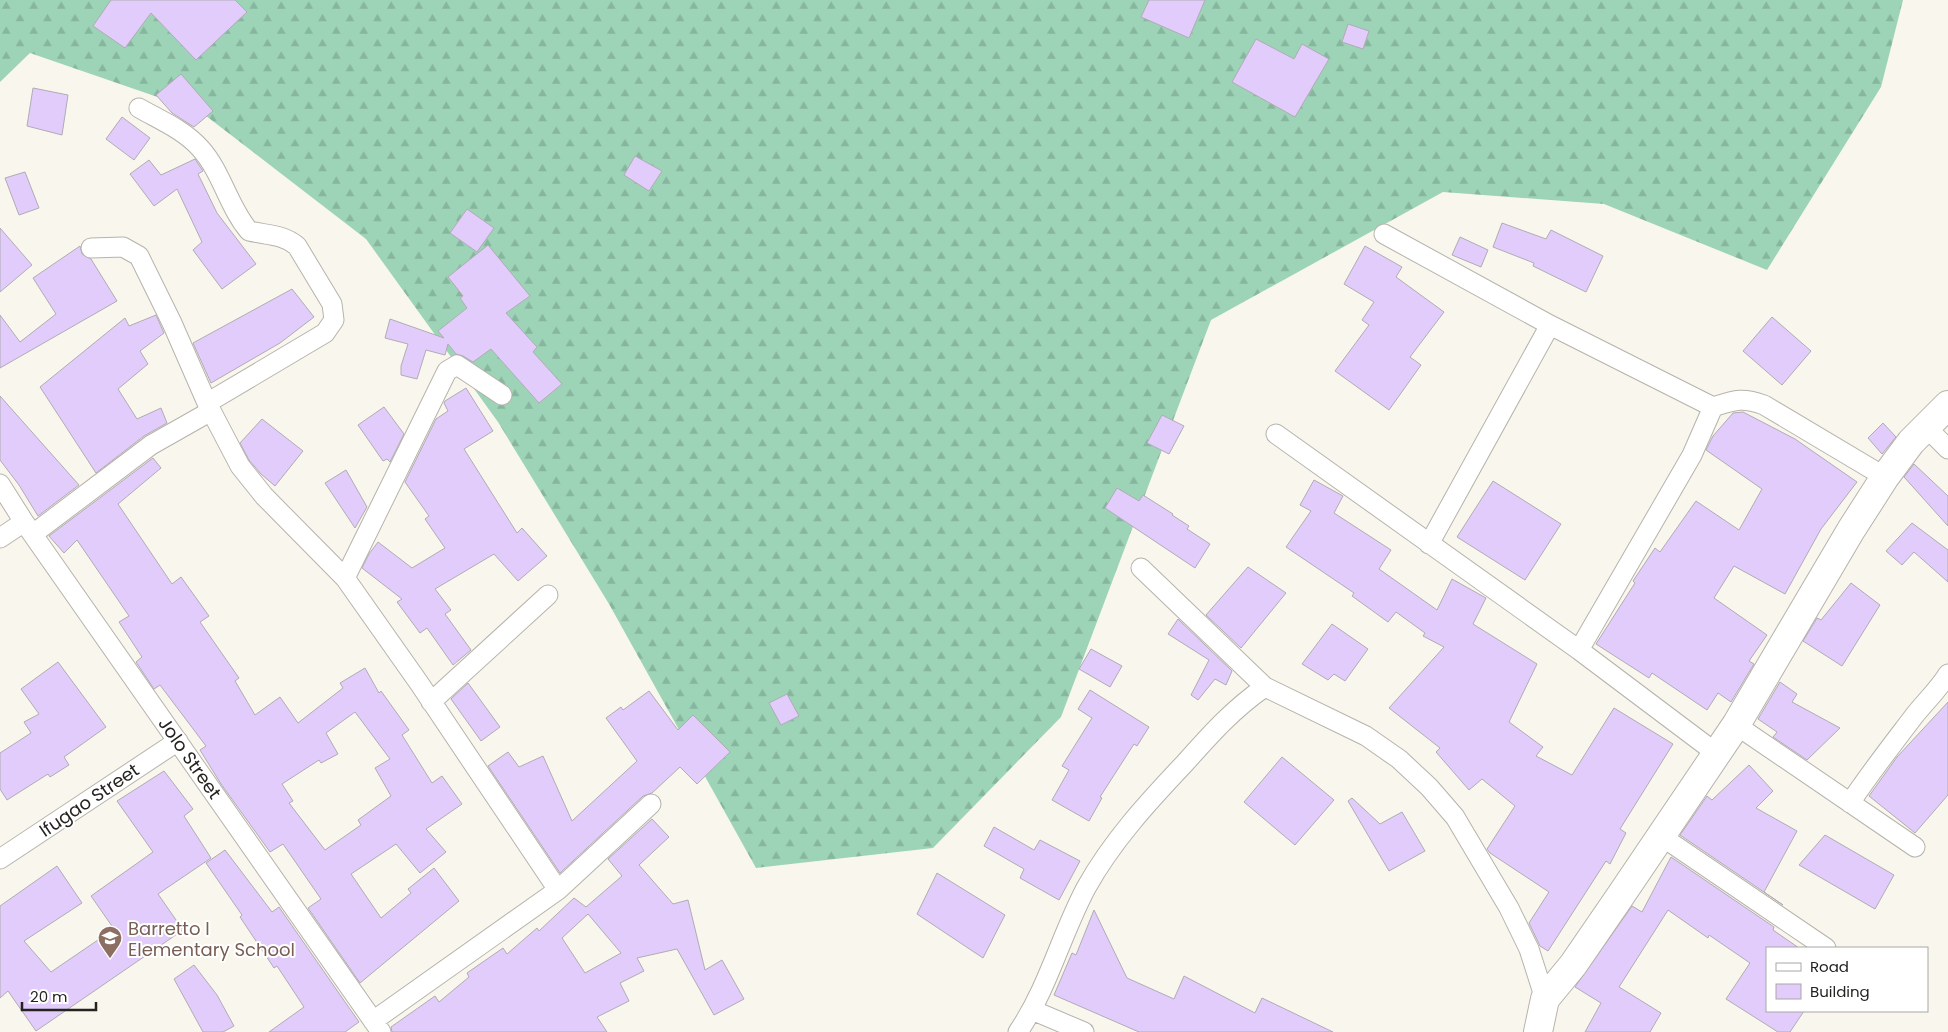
<svg xmlns="http://www.w3.org/2000/svg" width="1948" height="1032" font-family="Poppins,sans-serif">
  <defs>
    <pattern id="forest-firs" width="22" height="20" patternUnits="userSpaceOnUse" patternTransform="scale(1.25)"><rect width="22" height="20" fill="#9dd4b8"/><path d="M5 1l3.5 6h-7zM16 11l3.5 6h-7z" fill="#87b69e"/></pattern>
  </defs>
  <rect width="100%" height="100%" fill="#f9f6ed"/>
  <path fill="url(#forest-firs)" d="M0,0H1903L1881,87L1767,270L1604,204L1443,192L1211,320L1061,717L933,848L756,868L609,604L498,422L366,239L201,112L30,53L0,82Z"/>
  <path fill="#e2ccfc" stroke="#afacb3" fill-rule="evenodd" d="M111,0H235L247,12L196,60L151,13L125,48L93,26Z
    M1149,0H1205L1189,38L1141,17Z
    M1348,24L1369,31L1363,49L1342,42Z
    M1256,39L1294,59L1302,44L1329,59L1295,117L1232,82Z
    M181,74L213,111L194,127L172,113L156,95Z
    M33,88L68,95L62,135L27,126Z
    M122,117L150,138L134,160L106,139Z
    M635,156L662,171L649,191L624,175Z
    M195,159L203,171L198,174L217,213L256,264L222,289L193,250L202,242L177,189L154,206L130,174L149,160L161,175Z
    M25,172L39,208L19,215L5,178Z
    M467,209L494,228L477,252L450,233Z
    M1502,223L1546,239L1551,230L1603,256L1586,292L1533,266L1534,263L1493,247Z
    M0,228L32,265L0,292Z
    M1460,237L1488,250L1481,267L1452,255Z
    M488,245L530,296L506,313L537,347L533,352L562,384L539,403L491,349L473,362L463,356L456,354L448,344L445,355L426,350L417,379L401,375V366L408,344L385,338L390,319L444,338L438,331L467,308L460,298L463,296L448,277Z
    M80,246L82,254L91,259L117,301L0,368V315L20,342L56,314L33,278Z
    M1365,246L1402,267L1396,277L1444,312L1410,357L1421,365L1389,410L1335,371L1369,325L1362,320L1374,302L1344,284Z
    M292,289L314,317L280,343L211,383L193,343Z
    M156,315L164,333L140,351L148,364L118,389L137,419L161,408L167,423L144,436L96,473L40,387L125,318L129,326Z
    M1772,317L1811,351L1782,385L1743,351Z
    M466,388L493,431L464,449L517,533L522,528L547,556L518,581L494,554L435,589L451,610L445,614L471,650L453,665L427,628L420,633L397,602L402,599L362,568L369,554L378,542L412,568L445,548L425,519L429,516L405,482L436,419L448,411L444,403L445,401Z
    M0,396L79,485L38,516L19,485L0,460Z
    M384,407L404,434L390,462L387,459L383,461L358,425Z
    M1743,412L1795,439L1857,482L1821,529L1785,594L1734,566L1714,598L1767,635L1749,661L1754,664L1731,702L1718,693L1707,710L1652,673L1649,678L1596,644L1635,583L1633,581L1655,548L1660,552L1696,501L1739,530L1762,489L1706,450L1713,436L1733,413Z
    M1162,415L1184,426L1169,454L1147,443Z
    M262,419L303,451L275,486L261,474L249,460L240,443Z
    M1883,423L1896,437L1882,454L1868,438Z
    M153,458L161,468L118,504L172,584L181,577L209,616L200,622L239,678L235,681L255,715L280,697L298,723L343,688L340,683L365,668L379,693L381,691L409,730L402,735L432,783L442,776L462,804L426,829L446,852L420,873L396,844L351,874L381,918L411,893L408,889L434,868L459,901L360,983L308,908L321,899L283,844L270,852L221,784L200,750L206,746L160,685L154,689L136,662L142,657L119,622L129,616L77,540L64,553L49,536ZM355,712L390,759L375,768L391,796L358,820L361,825L325,850L289,803L293,801L282,784L319,760L321,763L338,754L326,733Z
    M1914,464L1948,496V526L1904,477Z
    M346,470L367,507L355,528L325,483Z
    M1314,480L1343,496L1334,513L1391,550L1379,569L1437,610L1452,579L1486,598L1473,624L1537,664L1509,722L1543,747L1536,756L1572,775L1614,708L1673,744L1620,829L1626,833L1610,864L1606,861L1548,951L1540,946L1529,923L1549,892L1490,853L1487,849L1515,806L1482,779L1469,790L1436,752L1440,748L1389,708L1444,647L1423,636L1425,633L1396,612L1388,622L1352,596L1354,593L1286,547L1311,511L1300,505Z
    M1493,481L1561,524L1525,580L1457,537Z
    M1117,488L1139,501L1143,495L1173,514L1172,515L1189,526L1187,529L1210,544L1195,568L1105,508Z
    M1912,523L1948,550V582L1914,552L1902,565L1886,551Z
    M1248,567L1286,593L1241,648L1206,615Z
    M1851,583L1880,605L1842,666L1803,641L1817,618L1821,620Z
    M1178,619L1232,671L1226,685L1215,679L1198,700L1191,695L1209,660L1168,634Z
    M1332,624L1368,649L1345,681L1334,674L1328,680L1302,664Z
    M1091,649L1122,666L1110,687L1079,669Z
    M58,662L106,727L64,757L69,765L50,777L48,774L7,800L0,789V753L31,733L24,722L39,714L21,689Z
    M1780,682L1797,694L1792,702L1840,728L1807,760L1773,737L1777,732L1758,719Z
    M468,683L500,727L481,741L451,699Z
    M1090,690L1149,727L1137,746L1134,744L1100,797L1102,798L1089,821L1052,800L1069,770L1062,766L1092,718L1078,709Z
    M649,691L678,730L693,715L730,752L697,784L680,767L652,793L643,796L560,873L488,766L508,752L519,767L543,756L572,821L637,761L606,718L621,707L623,710Z
    M787,694L799,716L781,725L769,703Z
    M1948,702V795L1915,833L1869,796L1897,757Z
    M1282,757L1334,800L1295,845L1244,802Z
    M1749,765L1773,791L1756,808L1797,831L1764,892L1783,905L1680,835L1707,796L1712,800Z
    M164,771L193,809L184,816L211,858L158,894L183,930L36,1031L8,991L0,998V906L57,866L82,903L24,941L51,972L114,929L91,896L153,852L117,801Z
    M1352,798L1380,824L1402,812L1425,851L1389,871L1348,801Z
    M652,819L669,837L639,865L673,904L688,900L705,970L722,960L744,999L714,1015L677,949L637,958L644,971L620,983L629,1001L597,1017L607,1032H392L391,1027L435,996L439,1002L469,977L467,973L503,948L507,954L537,928L539,931L574,898L586,907L622,876L608,859ZM588,914L621,953L585,973L562,938Z
    M994,827L1034,850L1040,840L1080,861L1059,900L1020,878L1024,869L984,846Z
    M1825,835L1894,875L1875,909L1799,865Z
    M225,850L272,912L279,907L359,1022L345,1032H269L304,1007L277,966L274,968L240,917L242,915L206,863Z
    M1671,857L1774,927L1773,930L1799,948H1767V1011H1804L1790,1032H1778L1726,999L1750,963L1709,935L1708,938L1668,910L1619,987L1661,1013L1650,1032H1585L1601,1003L1575,987L1632,906L1642,912Z
    M937,873L1005,915L983,958L917,914Z
    M1094,910L1127,978L1174,999L1184,976L1255,1013L1262,998L1333,1032H1139L1054,995L1072,953L1076,955Z
    M194,965L217,995L234,1026L223,1032H203L174,979Z"/>
  <g fill="none" stroke-linecap="round" stroke-linejoin="round">
    <defs>
      <path id="street" d="M139,108C160,120 184,130 200,148C222,172 228,206 249,231C266,235 283,234 297,246L332,304L334,320L325,333L207,403
        M1384,234L1550,325L1713,407C1735,400 1742,397 1764,405L1885,477
        M91,248L123,247L139,256L172,323L207,403L240,466L264,496L345,578
        M502,395L457,365L447,371L345,578L419,683L558,890
        M1926,427L1948,449
        M1276,434L1579,650L1716,753
        M0,484L24,522L381,1032
        M33,534L151,445L211,411
        M0,538L24,522
        M1429,544L1550,325
        M1141,568L1265,687
        M1579,650L1692,455L1713,407
        M431,702L548,595
        M1736,725L1915,847
        M1850,803C1870,773 1892,745 1914,716C1925,702 1938,690 1948,674
        M1661,836L1826,948
        M0,859L178,741
        M1032,1010L1084,1032
        M373,1021L558,890L651,804
        M1018,1032C1048,988 1061,935 1086,888C1112,841 1149,801 1185,763C1210,735 1234,708 1265,687L1366,736L1399,759L1429,787L1455,817L1509,908L1529,949L1545,999"/>
      <path id="secondary" d="M1538,1032L1545,999L1573,965L1619,898L1736,725L1851,530L1885,477L1911,442L1948,405"/>
    </defs>
    <use href="#street" stroke="#b6b3ab" stroke-width="21"/>
    <use href="#secondary" stroke="#b6b3ab" stroke-width="30"/>
    <use href="#street" stroke="#fff" stroke-width="19"/>
    <use href="#secondary" stroke="#fff" stroke-width="28"/>
  </g>
  <defs>
    <symbol id="school-pin" viewBox="-11 -11 22 30"><path d="M0 17L-7.5 6A9.5 9.5 0 1 1 7.5 6Z" fill="#8d6e63" stroke="#fff"/><path d="M0-5L7-2L0 1L-7-2ZM-4 1L0 2.5L4 1V4Q0 6-4 4Z" fill="#fff"/></symbol>
  </defs>
  <g fill-rule="evenodd">
    <use href="#school-pin" x="96" y="924" width="28" height="38"/>
  </g>
  <g text-anchor="middle" dominant-baseline="central" stroke-width="4" stroke-linejoin="round" paint-order="stroke">
    <g font-size="18" fill="#242320" stroke="#fff">
      <text transform="translate(190 758) rotate(55)">Jolo Street</text>
      <text transform="translate(89 800) rotate(-34)">Ifugao Street</text>
    </g>
    <g font-size="18" fill="#785e54" stroke="#fff" text-anchor="start">
      <text x="128" y="928">Barretto I<tspan x="128" dy="21">Elementary School</tspan></text>
    </g>
  </g>
  <rect x="1766" y="947" width="162" height="65" fill="#ffffff" stroke="#a7a7a6"/>
  <rect x="1776" y="963" width="25" height="8" fill="#ffffff" stroke="#a7a7a6"/>
  <text x="1810" y="972" font-size="15" fill="#242320">Road</text>
  <rect x="1776" y="984" width="25" height="15" fill="#e2ccfc" stroke="#a7a7a6"/>
  <text x="1810" y="997" font-size="15" fill="#242320">Building</text>
  <path d="M22 1002v8h74v-8" fill="none" stroke="#242320" stroke-width="2.5"/>
  <text x="30" y="1002" font-size="15" fill="#242320" stroke="#ffffff" stroke-width="4" paint-order="stroke">20 m</text>
</svg>
